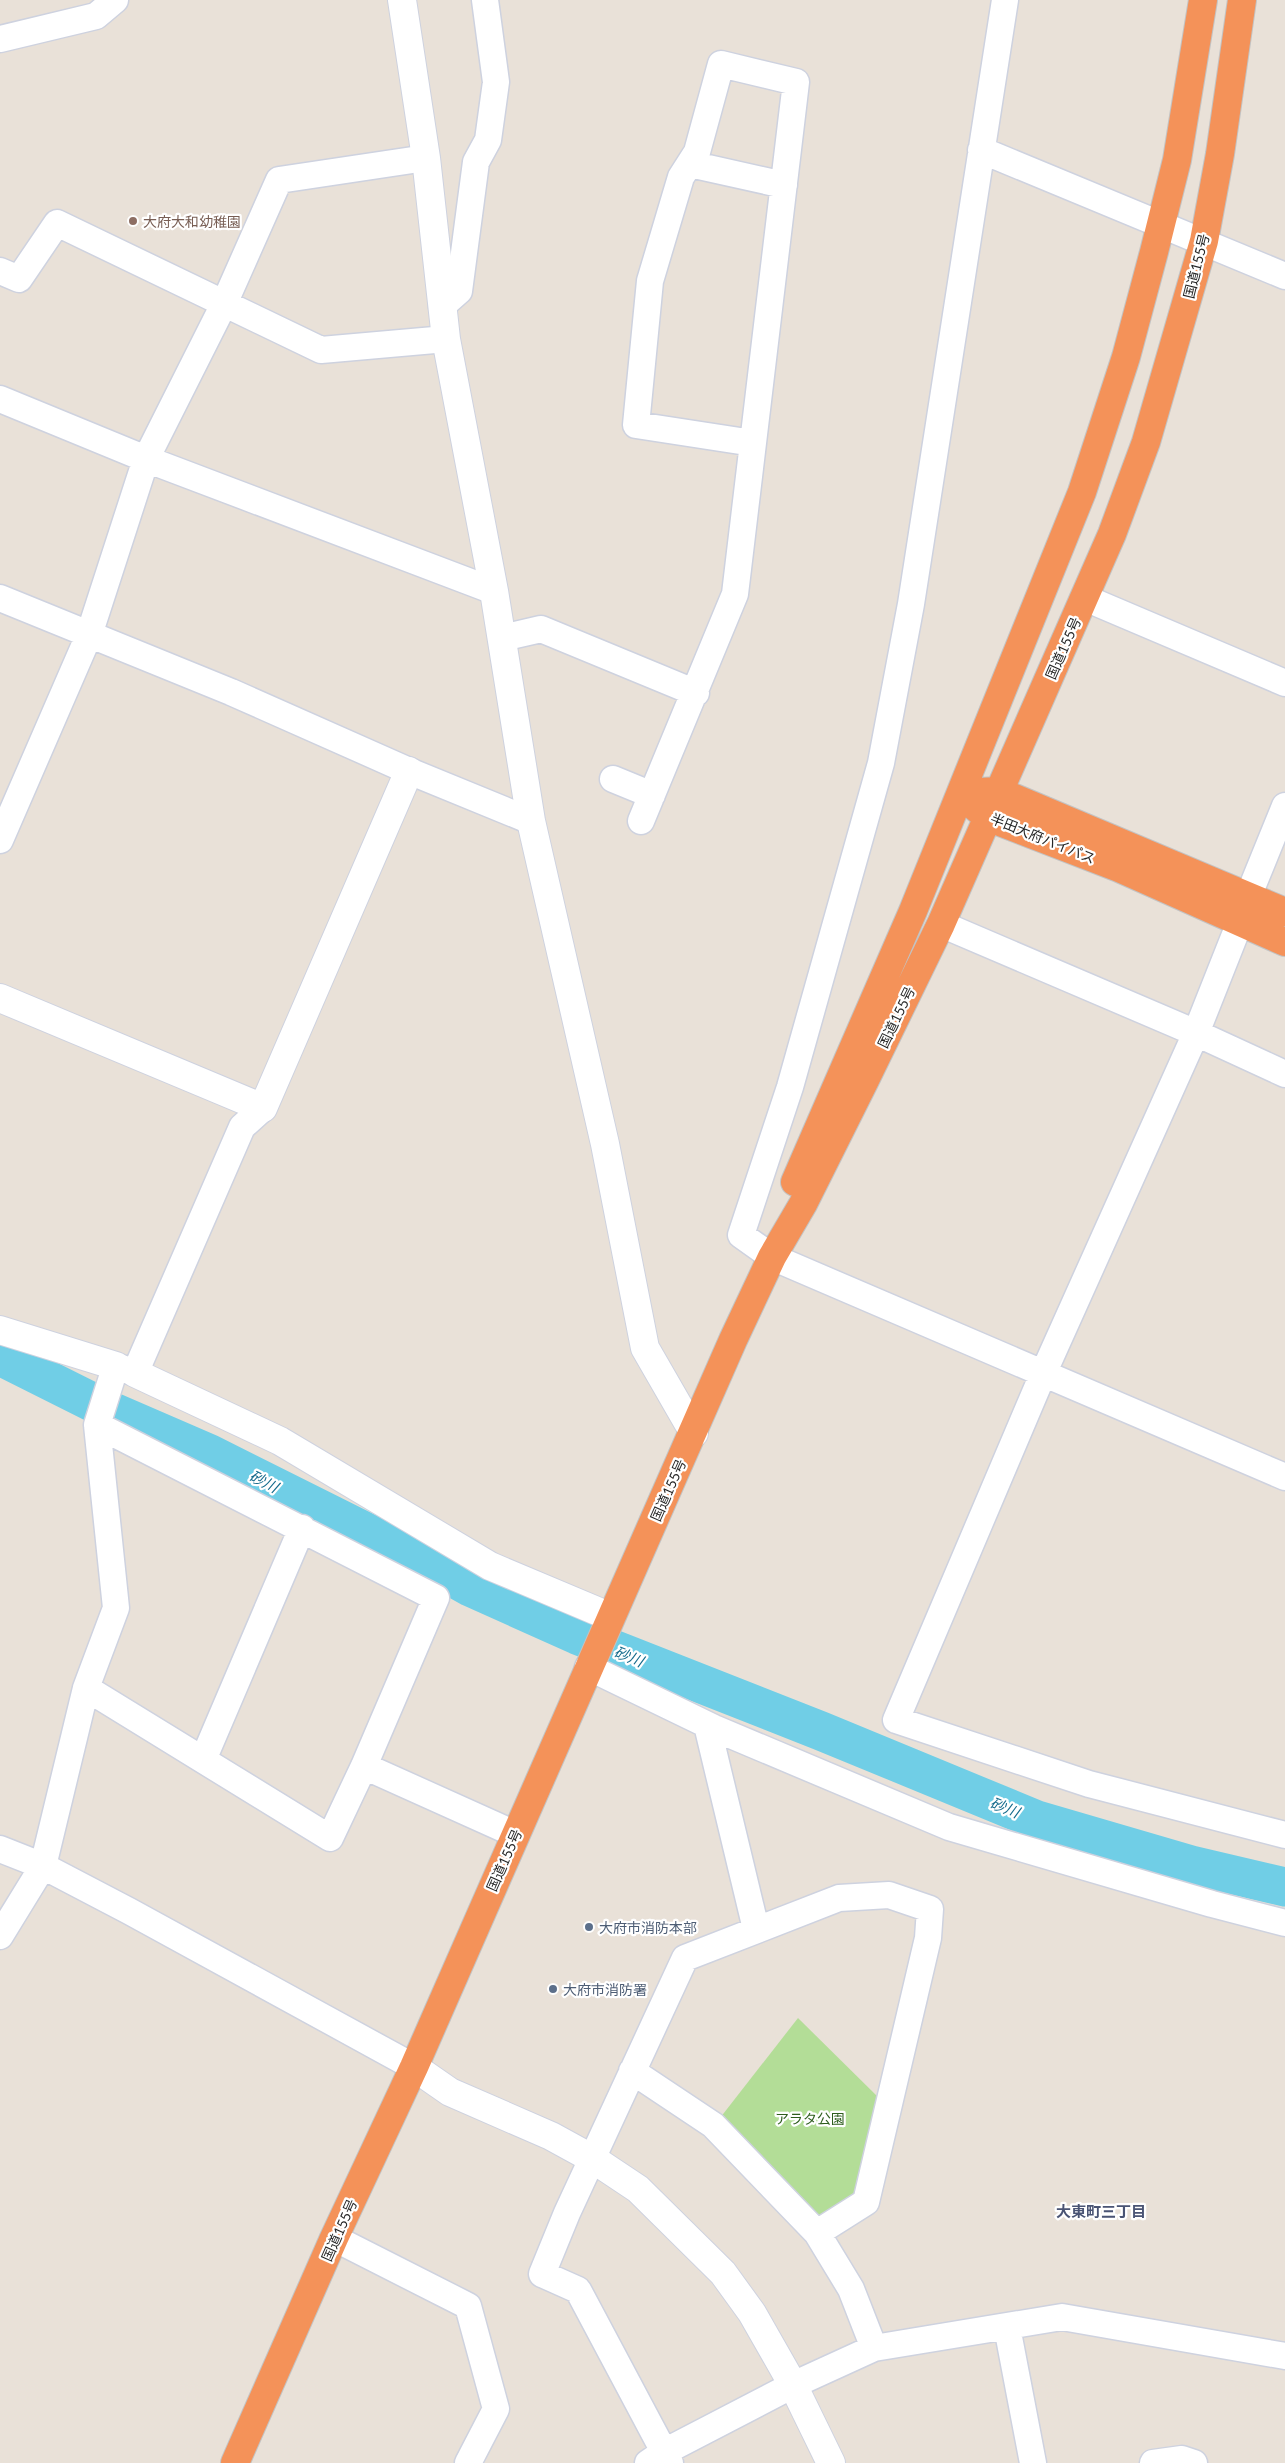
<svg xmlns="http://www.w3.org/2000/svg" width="1285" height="2463" font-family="Lato,'Noto Sans JP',sans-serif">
  <rect width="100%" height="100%" fill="#e9e1d8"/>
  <path fill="#b3dd97" d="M798,2018L879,2098L856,2195L822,2220L720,2118Z"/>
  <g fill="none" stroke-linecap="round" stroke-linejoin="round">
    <path stroke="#70cee6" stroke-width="39" d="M0,1356L106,1409L210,1454L420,1559L470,1587L577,1635L821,1731L1037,1820L1191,1865L1285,1887"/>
    <defs>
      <path id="street" d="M1005,0L911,604L881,763L790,1087L741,1235L772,1257L1285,1477
        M0,39L96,16L115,0
        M981,150L1285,276
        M690,164L784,185
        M0,271L19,279L57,223L321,350L446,339
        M442,306L459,291L476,162L488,140L496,82L485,0
        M0,399L146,459L494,591
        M0,598L231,692L409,771L531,821
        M1085,598L1285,683
        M502,638L541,629L696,693
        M613,779L652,795
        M641,821L735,594L796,82L721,64L697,152L681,177L650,281L636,425L753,443
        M0,840L89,635L146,459L224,304L279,180L426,158
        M1248,897L1285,806
        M1240,922L1196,1033L1285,1074
        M941,924L1196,1033L1043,1374L896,1720L1089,1784L1285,1835
        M588,1667L714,1728L949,1827L1212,1904L1285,1923
        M86,1688L330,1838L364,1766L436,1598L97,1425
        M707,1725L756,1929
        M203,1760L302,1528
        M364,1766L515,1834
        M0,1849L43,1866L129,1911L414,2067
        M0,1936L43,1866L86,1688L116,1608L97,1425L115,1368L116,1366L135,1373L242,1127L263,1108
        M632,2071L713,2125L817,2233L851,2289L874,2348L1062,2317L1285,2356
        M334,2238L468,2306L496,2409L468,2463
        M1007,2327L1033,2463
        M648,2463L664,2452L793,2385L874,2348
        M670,2463L578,2290L542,2274L567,2213L685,1958L839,1898L889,1895L930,1909L928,1938L866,2202L817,2233
        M1153,2463L1182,2459L1194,2463"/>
      <path id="secondary" d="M402,0L426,158L446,339L494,591L531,821L605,1144L645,1348L694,1433
        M0,998L263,1108L409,771
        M0,1330L116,1366
        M135,1373L280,1441L490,1566L611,1617
        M414,2067L450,2092L551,2136L593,2159L638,2189L723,2273L752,2313L793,2385L831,2463"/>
      <path id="highway" d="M980,792L998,791L1285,912
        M973,805L987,817L1119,868L1285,942
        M795,1182L913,911L1082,492L1126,357L1154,252L1177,160L1203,0
        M235,2463L334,2238L414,2067L733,1340L772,1257L803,1204L865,1080L941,924L1112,534L1146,442L1204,241L1220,154L1242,0"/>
    </defs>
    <use href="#street" stroke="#ced2df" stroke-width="29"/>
    <use href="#secondary" stroke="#ced2df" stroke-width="30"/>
    <use href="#highway" stroke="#c3c3c3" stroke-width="30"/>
    <use href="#street" stroke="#fff" stroke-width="26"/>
    <use href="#secondary" stroke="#fff" stroke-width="28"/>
    <use href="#highway" stroke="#f49259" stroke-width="28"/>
  </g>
  <circle fill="#8d6e63" stroke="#fff" stroke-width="2" cx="133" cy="221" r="5"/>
  <g fill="#5c6f8a" stroke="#fff" stroke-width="2">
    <circle cx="589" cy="1927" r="5"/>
    <circle cx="553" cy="1989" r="5"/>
  </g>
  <g text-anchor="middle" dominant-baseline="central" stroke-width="4.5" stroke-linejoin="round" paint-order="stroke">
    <g font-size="14" fill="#785e54" stroke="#fff" text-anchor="start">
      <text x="143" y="221">大府大和幼稚園</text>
    </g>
    <g font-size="14" fill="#272727" stroke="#fff">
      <text transform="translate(1196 266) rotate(-76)">国道155号</text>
      <text transform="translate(1063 648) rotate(-66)">国道155号</text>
      <text transform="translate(1043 838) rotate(22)">半田大府パイパス</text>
      <text transform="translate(896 1017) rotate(-64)">国道155号</text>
      <text transform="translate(668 1490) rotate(-66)">国道155号</text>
      <text transform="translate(504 1860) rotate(-66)">国道155号</text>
      <text transform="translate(339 2230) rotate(-66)">国道155号</text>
    </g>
    <g font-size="14" fill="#4e5e75" stroke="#fff" text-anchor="start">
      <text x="599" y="1927">大府市消防本部</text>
      <text x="563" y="1989">大府市消防署</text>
    </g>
    <g font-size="14" fill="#2e5d1d" stroke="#fff">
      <text x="810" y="2118">アラタ公園</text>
    </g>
    <g font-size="15" font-style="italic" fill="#156b8c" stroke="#fff">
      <text transform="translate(264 1481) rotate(27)">砂川</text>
      <text transform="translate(629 1656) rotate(22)">砂川</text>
      <text transform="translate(1005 1807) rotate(22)">砂川</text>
    </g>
    <g font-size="15" font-weight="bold" fill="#4a5474" stroke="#fff">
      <text x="1101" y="2211">大東町三丁目</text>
    </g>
  </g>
</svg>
